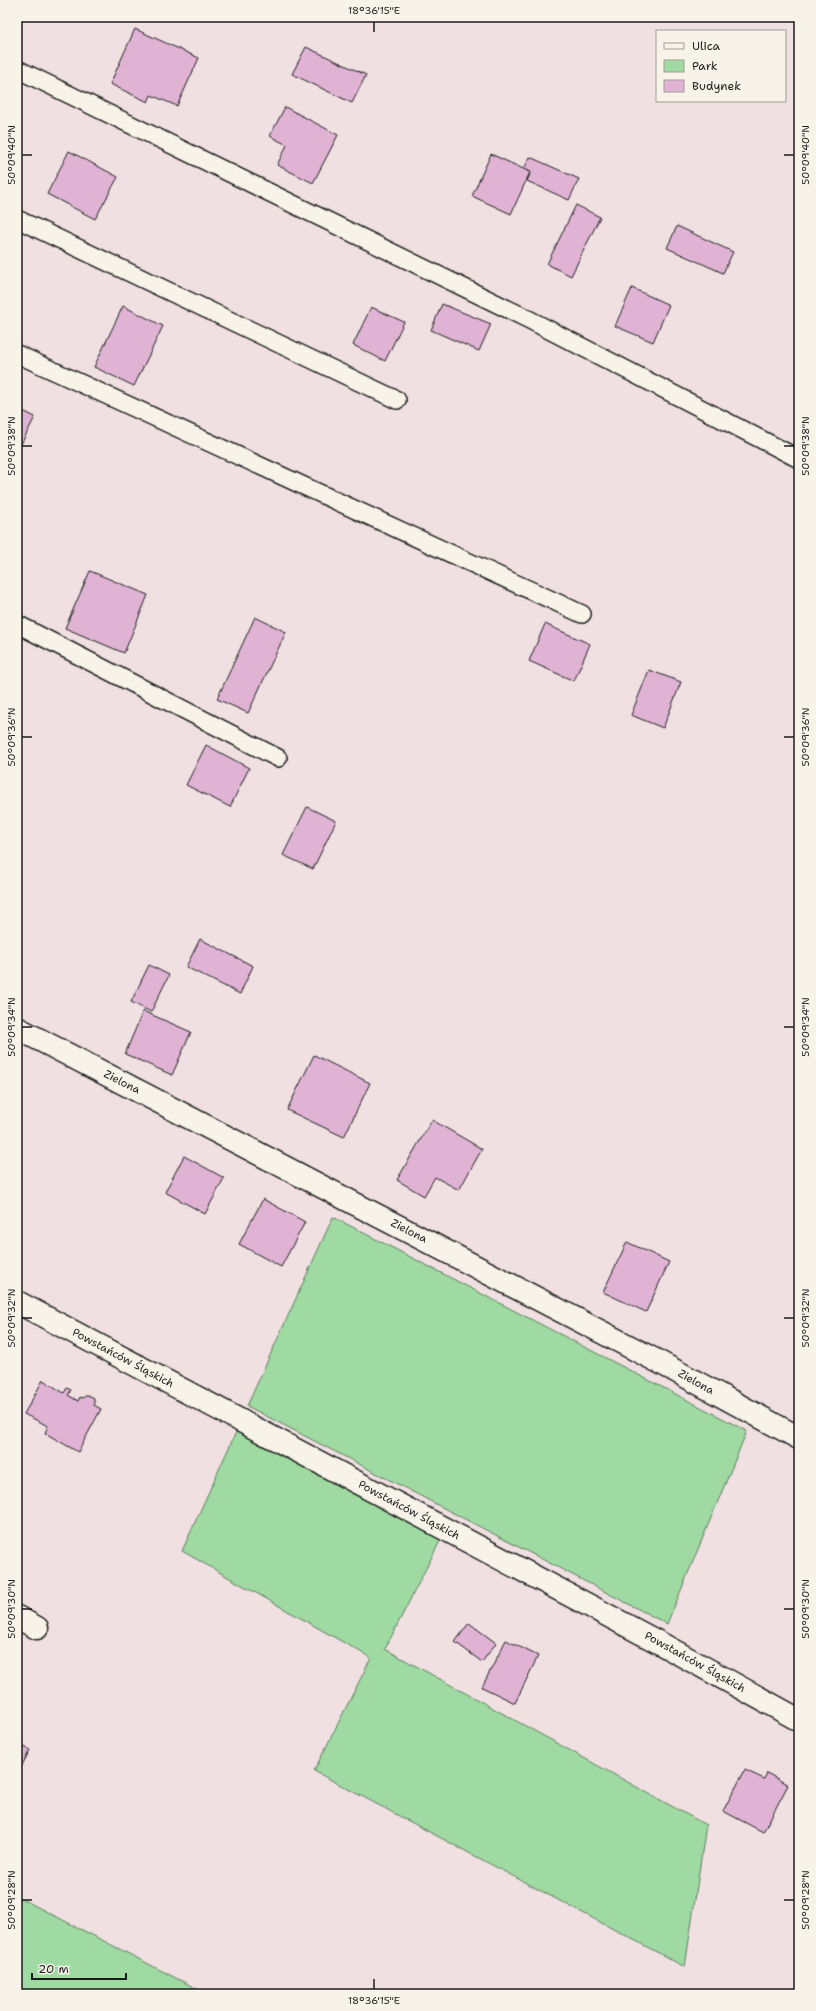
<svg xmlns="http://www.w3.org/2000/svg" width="816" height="2011" font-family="'Shantell Sans',sans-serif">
  <rect width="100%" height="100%" fill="#f0e0e2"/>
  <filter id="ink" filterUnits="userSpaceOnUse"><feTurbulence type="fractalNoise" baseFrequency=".025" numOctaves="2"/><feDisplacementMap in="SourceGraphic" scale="8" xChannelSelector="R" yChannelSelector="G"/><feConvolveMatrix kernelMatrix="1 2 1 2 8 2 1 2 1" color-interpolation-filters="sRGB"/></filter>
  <g filter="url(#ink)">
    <path fill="#9edaa1" stroke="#5d7b5e" d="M333,1217L747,1431L667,1624L247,1406Z
      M236,1432L441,1539L385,1649L706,1825L685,1967L314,1771L371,1658L182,1551Z
      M20,1898L207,1994H17V1903Z"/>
    <path fill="#e0b3d5" stroke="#1c1c1c" d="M135,29L199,58L177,106L151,95L148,102L110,84Z
      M306,47L366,75L352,103L292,74Z
      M285,107L338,135L313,183L277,165L287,145L270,136Z
      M69,151L118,177L95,219L47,194Z
      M491,154L530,172L511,214L472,196Z
      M530,157L579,179L569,200L527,181L531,172L524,169Z
      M576,205L600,217L571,276L547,264Z
      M677,226L733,252L723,273L667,248Z
      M632,288L669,305L653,342L615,326Z
      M442,304L491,324L479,351L431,330Z
      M123,306L163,326L134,386L94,367Z
      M371,307L404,322L385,361L353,345Z
      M17,408L35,417L17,452Z
      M90,571L148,595L124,653L65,628Z
      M255,617L286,632L248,713L217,699Z
      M545,624L590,644L574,681L529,661Z
      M649,670L681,682L663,728L631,715Z
      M206,745L249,768L230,807L186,785Z
      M307,807L336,821L313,869L283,855Z
      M200,939L253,966L240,994L186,967Z
      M149,965L169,975L151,1012L131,1002Z
      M143,1011L191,1032L172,1075L125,1054Z
      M314,1055L370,1083L344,1137L287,1110Z
      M432,1120L482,1149L459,1190L435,1177L424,1196L397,1180Z
      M184,1156L224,1178L205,1214L165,1192Z
      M263,1199L305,1222L281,1267L239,1244Z
      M627,1242L669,1262L646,1312L603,1292Z
      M43,1380L64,1393L67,1388L71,1390L68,1395L78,1401L80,1397L82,1398L88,1395L94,1398V1405L101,1409L78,1452L45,1433L48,1426L24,1414Z
      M469,1623L496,1643L482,1662L455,1642Z
      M506,1640L538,1656L515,1703L482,1687Z
      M17,1743L30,1750L18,1773H17Z
      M745,1770L764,1779L767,1773L788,1785L763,1832L723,1811Z"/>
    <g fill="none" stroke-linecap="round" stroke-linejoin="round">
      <defs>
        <path id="lane" d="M17,69L528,319L799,459
          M17,219L397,400
          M17,354L582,614
          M17,624L278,758"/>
        <path id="street" d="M17,1028L661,1363L799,1438
          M17,1302L656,1641L799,1720
          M17,1617L37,1628"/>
      </defs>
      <use href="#lane" stroke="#1c1c1c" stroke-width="20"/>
      <use href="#street" stroke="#1c1c1c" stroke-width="25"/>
      <use href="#lane" stroke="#f7f3e8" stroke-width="17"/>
      <use href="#street" stroke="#f7f3e8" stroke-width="22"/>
    </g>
  </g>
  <path fill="none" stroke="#1c1c1c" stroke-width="1.5" d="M374,22V32M22,155H32M784,155H794M22,446H32M784,446H794M22,737H32M784,737H794M22,1027H32M784,1027H794M22,1318H32M784,1318H794M22,1609H32M784,1609H794M22,1900H32M784,1900H794M374,1979V1989"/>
  <g text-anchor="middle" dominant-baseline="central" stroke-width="3.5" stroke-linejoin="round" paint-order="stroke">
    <g font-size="11" fill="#1c1c1c" stroke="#f7f3e8">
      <text transform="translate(122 1082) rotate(27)">Zielona</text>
      <text transform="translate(409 1231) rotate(27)">Zielona</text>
      <text transform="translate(123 1358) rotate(28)">Powstańców Śląskich</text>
      <text transform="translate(696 1382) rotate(29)">Zielona</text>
      <text transform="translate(409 1510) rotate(28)">Powstańców Śląskich</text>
      <text transform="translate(695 1662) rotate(29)">Powstańców Śląskich</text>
    </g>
  </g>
  <rect width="816" height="2011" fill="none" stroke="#f7f3e8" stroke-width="44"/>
  <rect x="656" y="30" width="130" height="72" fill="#f7f3e8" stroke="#9f9d96"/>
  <rect x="664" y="43" width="20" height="6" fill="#f7f3e8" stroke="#9f9d96"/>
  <text x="692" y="50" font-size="12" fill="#1c1c1c">Ulica</text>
  <rect x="664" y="60" width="20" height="12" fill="#9edaa1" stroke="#9f9d96"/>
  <text x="692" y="70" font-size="12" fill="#1c1c1c">Park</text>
  <rect x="664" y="80" width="20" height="12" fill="#e0b3d5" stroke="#9f9d96"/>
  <text x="692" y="90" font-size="12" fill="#1c1c1c">Budynek</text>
  <path d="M32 1973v6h94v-6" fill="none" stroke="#1c1c1c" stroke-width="2"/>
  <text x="38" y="1973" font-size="12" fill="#1c1c1c" stroke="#f7f3e8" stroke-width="3" paint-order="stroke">20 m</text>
  <rect x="22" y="22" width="772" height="1967" fill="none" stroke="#1c1c1c" stroke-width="1.5"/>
  <g font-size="10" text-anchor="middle" fill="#1c1c1c">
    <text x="374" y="14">18°36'15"E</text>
    <text transform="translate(11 155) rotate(-90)" y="4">50°09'40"N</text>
    <text transform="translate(805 155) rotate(-90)" y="4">50°09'40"N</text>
    <text transform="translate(11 446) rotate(-90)" y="4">50°09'38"N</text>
    <text transform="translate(805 446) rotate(-90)" y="4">50°09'38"N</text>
    <text transform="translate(11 737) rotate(-90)" y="4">50°09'36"N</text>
    <text transform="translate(805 737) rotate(-90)" y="4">50°09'36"N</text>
    <text transform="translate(11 1027) rotate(-90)" y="4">50°09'34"N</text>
    <text transform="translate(805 1027) rotate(-90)" y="4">50°09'34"N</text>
    <text transform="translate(11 1318) rotate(-90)" y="4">50°09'32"N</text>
    <text transform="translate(805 1318) rotate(-90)" y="4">50°09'32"N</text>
    <text transform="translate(11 1609) rotate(-90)" y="4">50°09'30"N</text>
    <text transform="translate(805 1609) rotate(-90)" y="4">50°09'30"N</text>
    <text transform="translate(11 1900) rotate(-90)" y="4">50°09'28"N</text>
    <text transform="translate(805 1900) rotate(-90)" y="4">50°09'28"N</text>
    <text x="374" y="2004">18°36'15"E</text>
  </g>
</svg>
